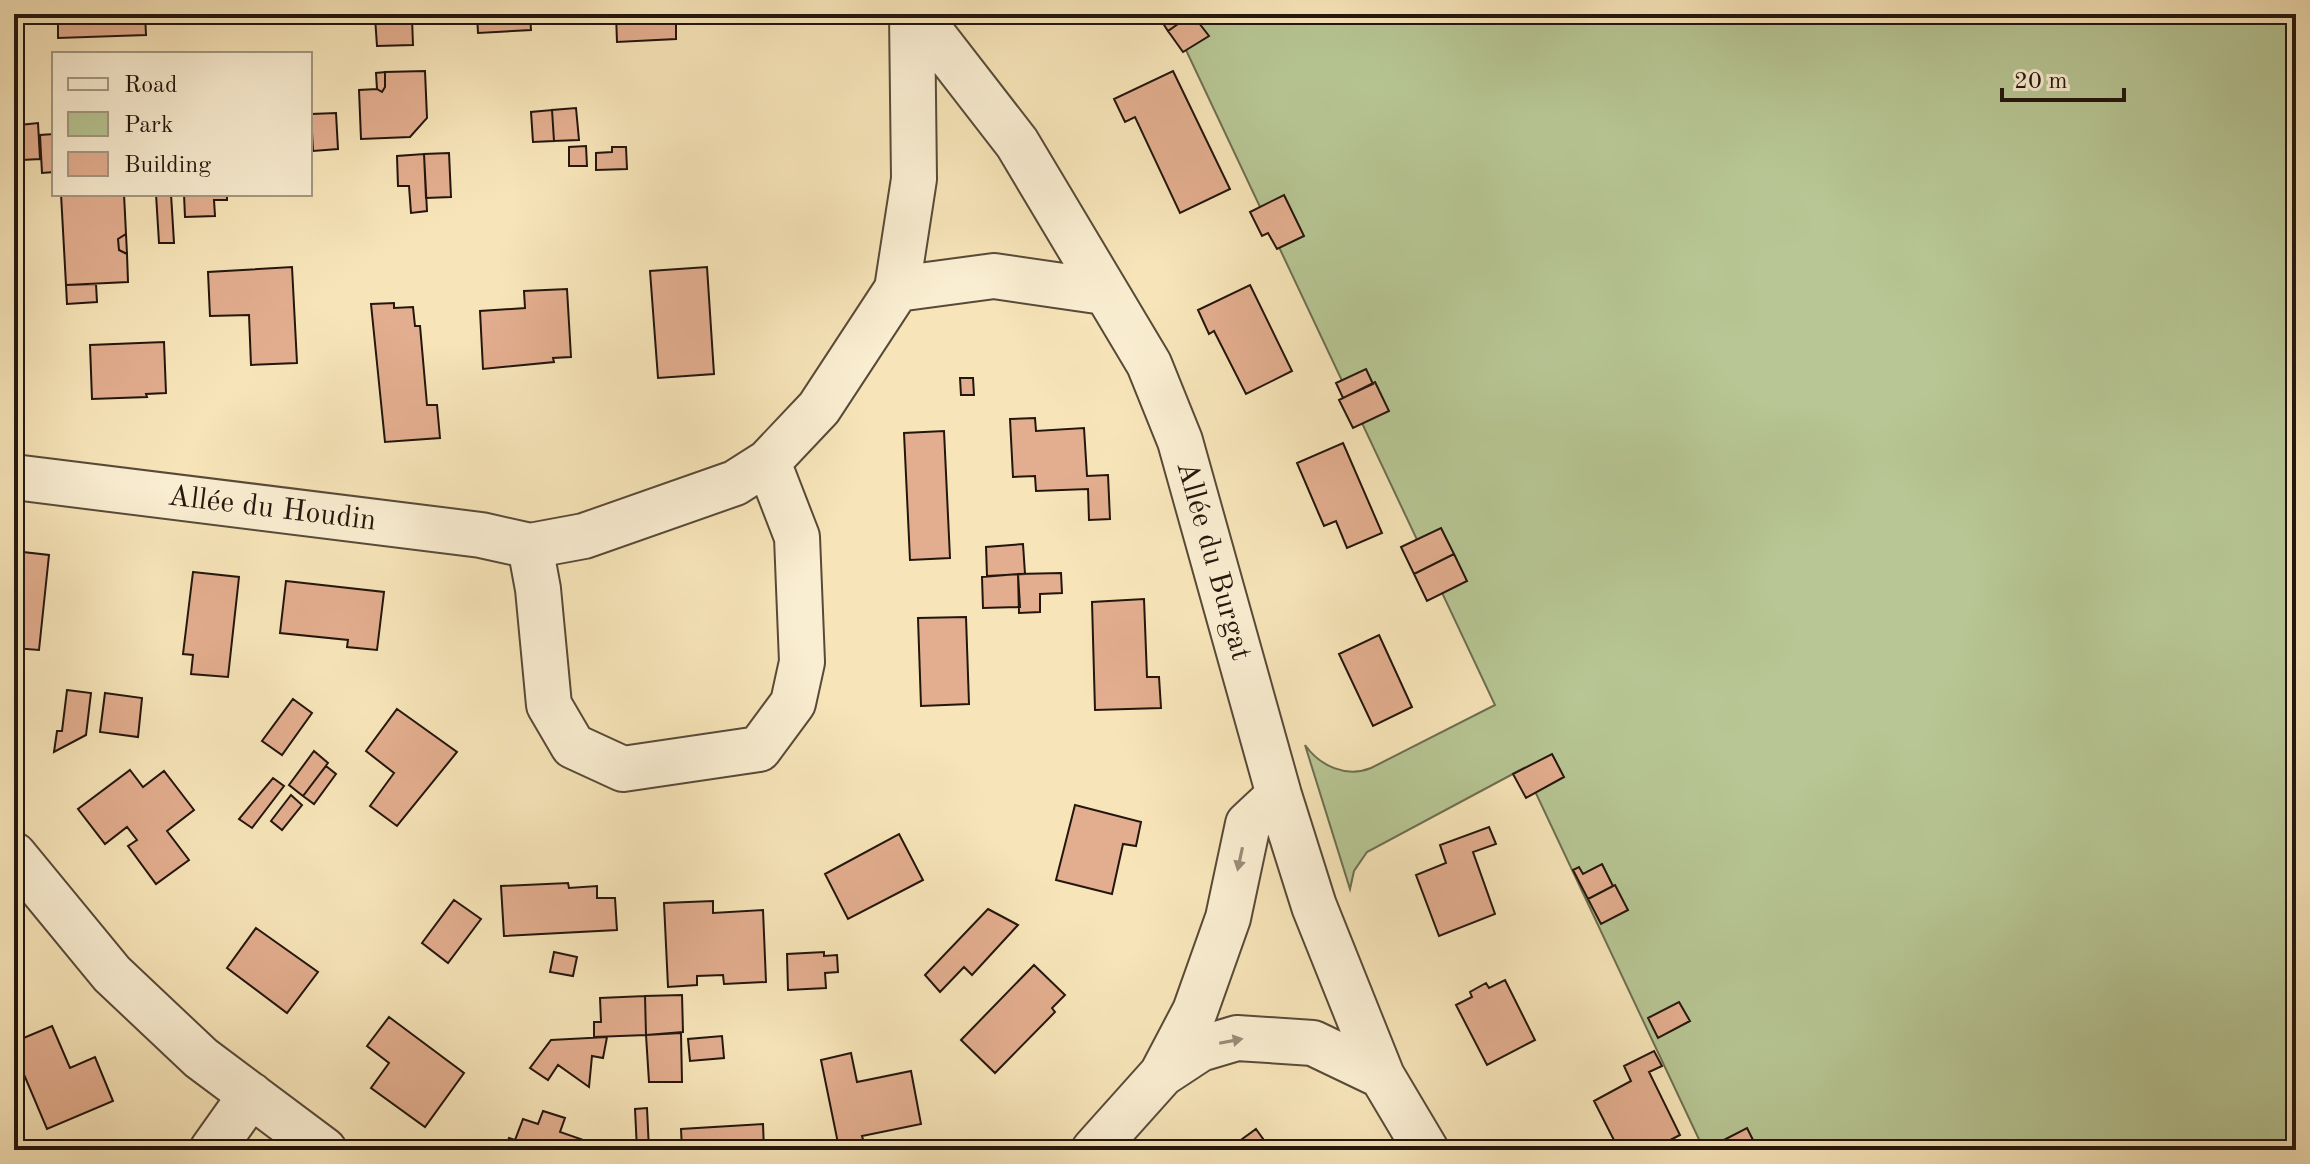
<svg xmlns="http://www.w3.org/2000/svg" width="2310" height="1164" font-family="'Old Standard TT',serif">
  <rect width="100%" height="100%" fill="#f7e5b9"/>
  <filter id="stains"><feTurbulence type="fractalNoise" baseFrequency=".0025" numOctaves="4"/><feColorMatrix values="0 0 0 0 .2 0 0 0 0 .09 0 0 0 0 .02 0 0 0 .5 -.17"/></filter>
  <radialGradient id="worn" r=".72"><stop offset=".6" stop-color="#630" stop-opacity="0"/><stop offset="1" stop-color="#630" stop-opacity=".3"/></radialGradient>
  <path fill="#b7c694" stroke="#6d6e50" stroke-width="2" d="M1169,14H2296V1150H1704L1524,768L1367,852L1354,871L1350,889L1305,745C1320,766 1346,778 1371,768L1495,705Z"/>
  <path fill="#e3ae8f" stroke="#23160d" stroke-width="2" d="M58,14H145L146,35L58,38Z
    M212,14H264L265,18L212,21Z
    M344,14H408V18H412L413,45L377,46L375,17L344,19Z
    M477,14H530L531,30L478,33Z
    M616,14H676V39L617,42Z
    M1157,14H1192L1168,31Z
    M1192,14L1209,36L1183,52L1168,31Z
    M425,71L427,118L410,137L361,139L359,90L377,89L382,92L385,87V72Z
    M1173,71L1230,189L1180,213L1135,117L1125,122L1114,99Z
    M385,72V87L382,92L377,89L376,73Z
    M576,108L579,140L554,141L552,110Z
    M552,110L554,141L533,142L531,112Z
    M336,113L338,149L313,151L311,114Z
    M38,123L40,159L22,160L20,125Z
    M54,134V172L42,173L40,135Z
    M586,146L587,166H569V147Z
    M612,147H626L627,169L596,170V153L612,152Z
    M449,153L451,197L426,198L424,154Z
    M424,154L427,211L411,213L409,186H398L397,156Z
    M61,194H124L126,234L118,239L119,250L127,254L128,282L66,285Z
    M156,194H171L174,243H159Z
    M184,194H227V200H214L215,216L185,217Z
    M1284,195L1304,236L1277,249L1268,233L1262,236L1250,212Z
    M126,234L127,254L119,250L118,239Z
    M292,267L297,363L251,365L249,315L210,316L208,272Z
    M707,267L714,374L658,378L650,271Z
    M96,284L97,302L67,304L66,285Z
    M1250,285L1292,371L1246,394L1214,331L1209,334L1198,310Z
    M567,289L571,357L553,358L554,362L483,369L480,311L525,308L524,291Z
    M14,297H19L20,346H14Z
    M394,303V308L413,307L415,326H420L427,405H437L440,438L385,442L371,304Z
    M164,342L166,393L146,394L147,397L92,399L90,345Z
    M1366,369L1373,384L1343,398L1336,383Z
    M960,378H973L974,395H961Z
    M1375,382L1389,411L1353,428L1339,400Z
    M1035,418L1036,431L1084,428L1087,476L1108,475L1110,519L1089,520L1088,489L1036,491L1035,476L1013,477L1010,419Z
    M944,431L950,558L910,560L904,433Z
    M1343,443L1382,533L1347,548L1336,521L1324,526L1297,463Z
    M1441,528L1454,554L1414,574L1401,547Z
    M1023,544L1025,574L987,576L986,547Z
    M14,551L49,555L39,650L14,648Z
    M1454,554L1467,581L1427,601L1414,574Z
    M193,572L239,577L228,677L191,674L193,655L183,654Z
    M1061,573L1062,593L1040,594V612L1019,613L1018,574Z
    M1018,574L1020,607L983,608L982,577Z
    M286,581L384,592L377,650L347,647L348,640L280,633Z
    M1144,599L1147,677H1159L1161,708L1095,710L1092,602Z
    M966,617L969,704L921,706L918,618Z
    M1379,635L1412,707L1373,726L1339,654Z
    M67,690L91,693L86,735L54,752L57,731H62Z
    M105,693L142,698L138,737L100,732Z
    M293,699L312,713L282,755L262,741Z
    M397,709L457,752L397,826L370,806L394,773L366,751Z
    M314,751L328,763L303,796L289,785Z
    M1552,754L1564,777L1526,798L1513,774Z
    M326,766L336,774L314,804L303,796Z
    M130,770L143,787L164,771L194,810L167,831L189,860L156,884L128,846L137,840L127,827L105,844L78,809Z
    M273,778L284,786L252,828L239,819Z
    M291,795L302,805L282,830L271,821Z
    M1075,805L1141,822L1136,846L1123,844L1112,894L1056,880Z
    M1489,827L1496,844L1473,852L1495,914L1439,936L1416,875L1446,863L1440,845Z
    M899,834L923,880L848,919L825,874Z
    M1602,864L1613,886L1588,899L1573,870L1579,867L1583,874Z
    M568,883L569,888L597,886V898H615L617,930L504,936L501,886Z
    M1615,885L1628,910L1601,924L1588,899Z
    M454,900L481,919L448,963L422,943Z
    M713,901V913L763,910L766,982L724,984L723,975L697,976V985L668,987L664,903Z
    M988,909L1018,925L972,975L964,967L940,992L925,975Z
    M256,928L318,972L287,1013L227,968Z
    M554,952L577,957L573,976L550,972Z
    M824,952V956L837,955L838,972L825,973L826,988L788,990L787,954Z
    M1034,965L1065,995L1052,1008L1055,1012L995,1073L961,1040Z
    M1505,980L1535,1040L1487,1065L1456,1005L1472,997L1470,992L1486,983L1489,988Z
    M682,995L683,1032L646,1035L645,996Z
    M645,996L646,1035L594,1037V1022H601L600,998Z
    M1679,1002L1690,1021L1658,1038L1648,1018Z
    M389,1017L464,1073L425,1127L371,1088L389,1063L367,1046Z
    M52,1026L70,1068L95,1057L113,1101L47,1129L14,1051V1042Z
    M681,1033L682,1082H649L646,1035Z
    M722,1036L724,1058L690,1061L688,1039Z
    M607,1037L603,1058L592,1056L589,1087L558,1065L548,1080L530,1068L551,1040Z
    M1654,1051L1662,1066L1649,1072L1680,1135L1651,1150H1619L1594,1101L1631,1081L1624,1066Z
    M851,1053L857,1082L911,1071L921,1124L862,1136L864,1143L839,1148L821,1060Z
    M647,1108L649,1150H637L635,1109Z
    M543,1111L565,1118L560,1132L612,1150H504L509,1138L515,1140L523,1119L538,1124Z
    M763,1124L764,1150H682L681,1129Z
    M1747,1128L1758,1150H1716L1714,1145Z
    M1256,1129L1266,1143L1256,1150H1237L1234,1145Z"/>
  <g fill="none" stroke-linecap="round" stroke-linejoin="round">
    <defs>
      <path id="minor" d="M917,14L1017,143L1149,364L1180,441L1279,795L1314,906L1382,1076L1426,1150
        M897,289L994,276L1104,292
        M14,477L481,535L530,546L584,536L735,483L768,462L819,408L897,289L914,179L912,14
        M530,546L538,589L549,705L573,746L623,769L759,749L793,703L802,662L797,537L768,462
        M14,855L112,974L201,1058L324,1150
        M1163,1072L1195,1011L1228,918L1248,824L1279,795
        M212,1150L251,1095
        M1094,1150L1162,1074L1200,1049L1237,1038L1313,1043L1382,1076"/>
    </defs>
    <use href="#minor" stroke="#584a38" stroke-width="48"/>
    <use href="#minor" stroke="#faeed2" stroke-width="44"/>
  </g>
  <defs><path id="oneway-solid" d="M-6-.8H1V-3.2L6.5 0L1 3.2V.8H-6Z" transform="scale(2)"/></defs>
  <g fill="#998d79">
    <use href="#oneway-solid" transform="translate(1240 859) rotate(102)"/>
    <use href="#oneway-solid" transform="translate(1231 1041) rotate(-11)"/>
  </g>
  <g text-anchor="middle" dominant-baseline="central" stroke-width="8" stroke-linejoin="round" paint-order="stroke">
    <g font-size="30" fill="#23160d" stroke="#faeed2">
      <text transform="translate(272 509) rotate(7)">Allée du Houdin</text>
      <text transform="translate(1213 561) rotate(74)">Allée du Burgat</text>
    </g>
  </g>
  <rect width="2310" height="1164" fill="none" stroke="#f7e5b9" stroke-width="48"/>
  <rect x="16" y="16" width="2278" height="1132" fill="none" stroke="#23160d" stroke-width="4"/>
  <rect x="24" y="24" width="2262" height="1116" fill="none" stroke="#23160d" stroke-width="2"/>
  <rect x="52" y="52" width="260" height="144" fill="#faeed2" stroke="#a49883" stroke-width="2"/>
  <rect x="68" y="78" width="40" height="12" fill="#faeed2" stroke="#a49883" stroke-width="2"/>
  <text x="124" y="92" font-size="24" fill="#23160d">Road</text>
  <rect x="68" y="112" width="40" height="24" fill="#b7c694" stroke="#a49883" stroke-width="2"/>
  <text x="124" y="132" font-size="24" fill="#23160d">Park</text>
  <rect x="68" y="152" width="40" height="24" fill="#e3ae8f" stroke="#a49883" stroke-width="2"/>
  <text x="124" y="172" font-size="24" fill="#23160d">Building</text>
  <path d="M2002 88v12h122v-12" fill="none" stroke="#23160d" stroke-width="4"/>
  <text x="2014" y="88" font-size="24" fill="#23160d" stroke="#faeed2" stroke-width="6" paint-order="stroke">20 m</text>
  <rect width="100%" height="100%" filter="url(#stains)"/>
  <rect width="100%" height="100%" fill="url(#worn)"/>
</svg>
